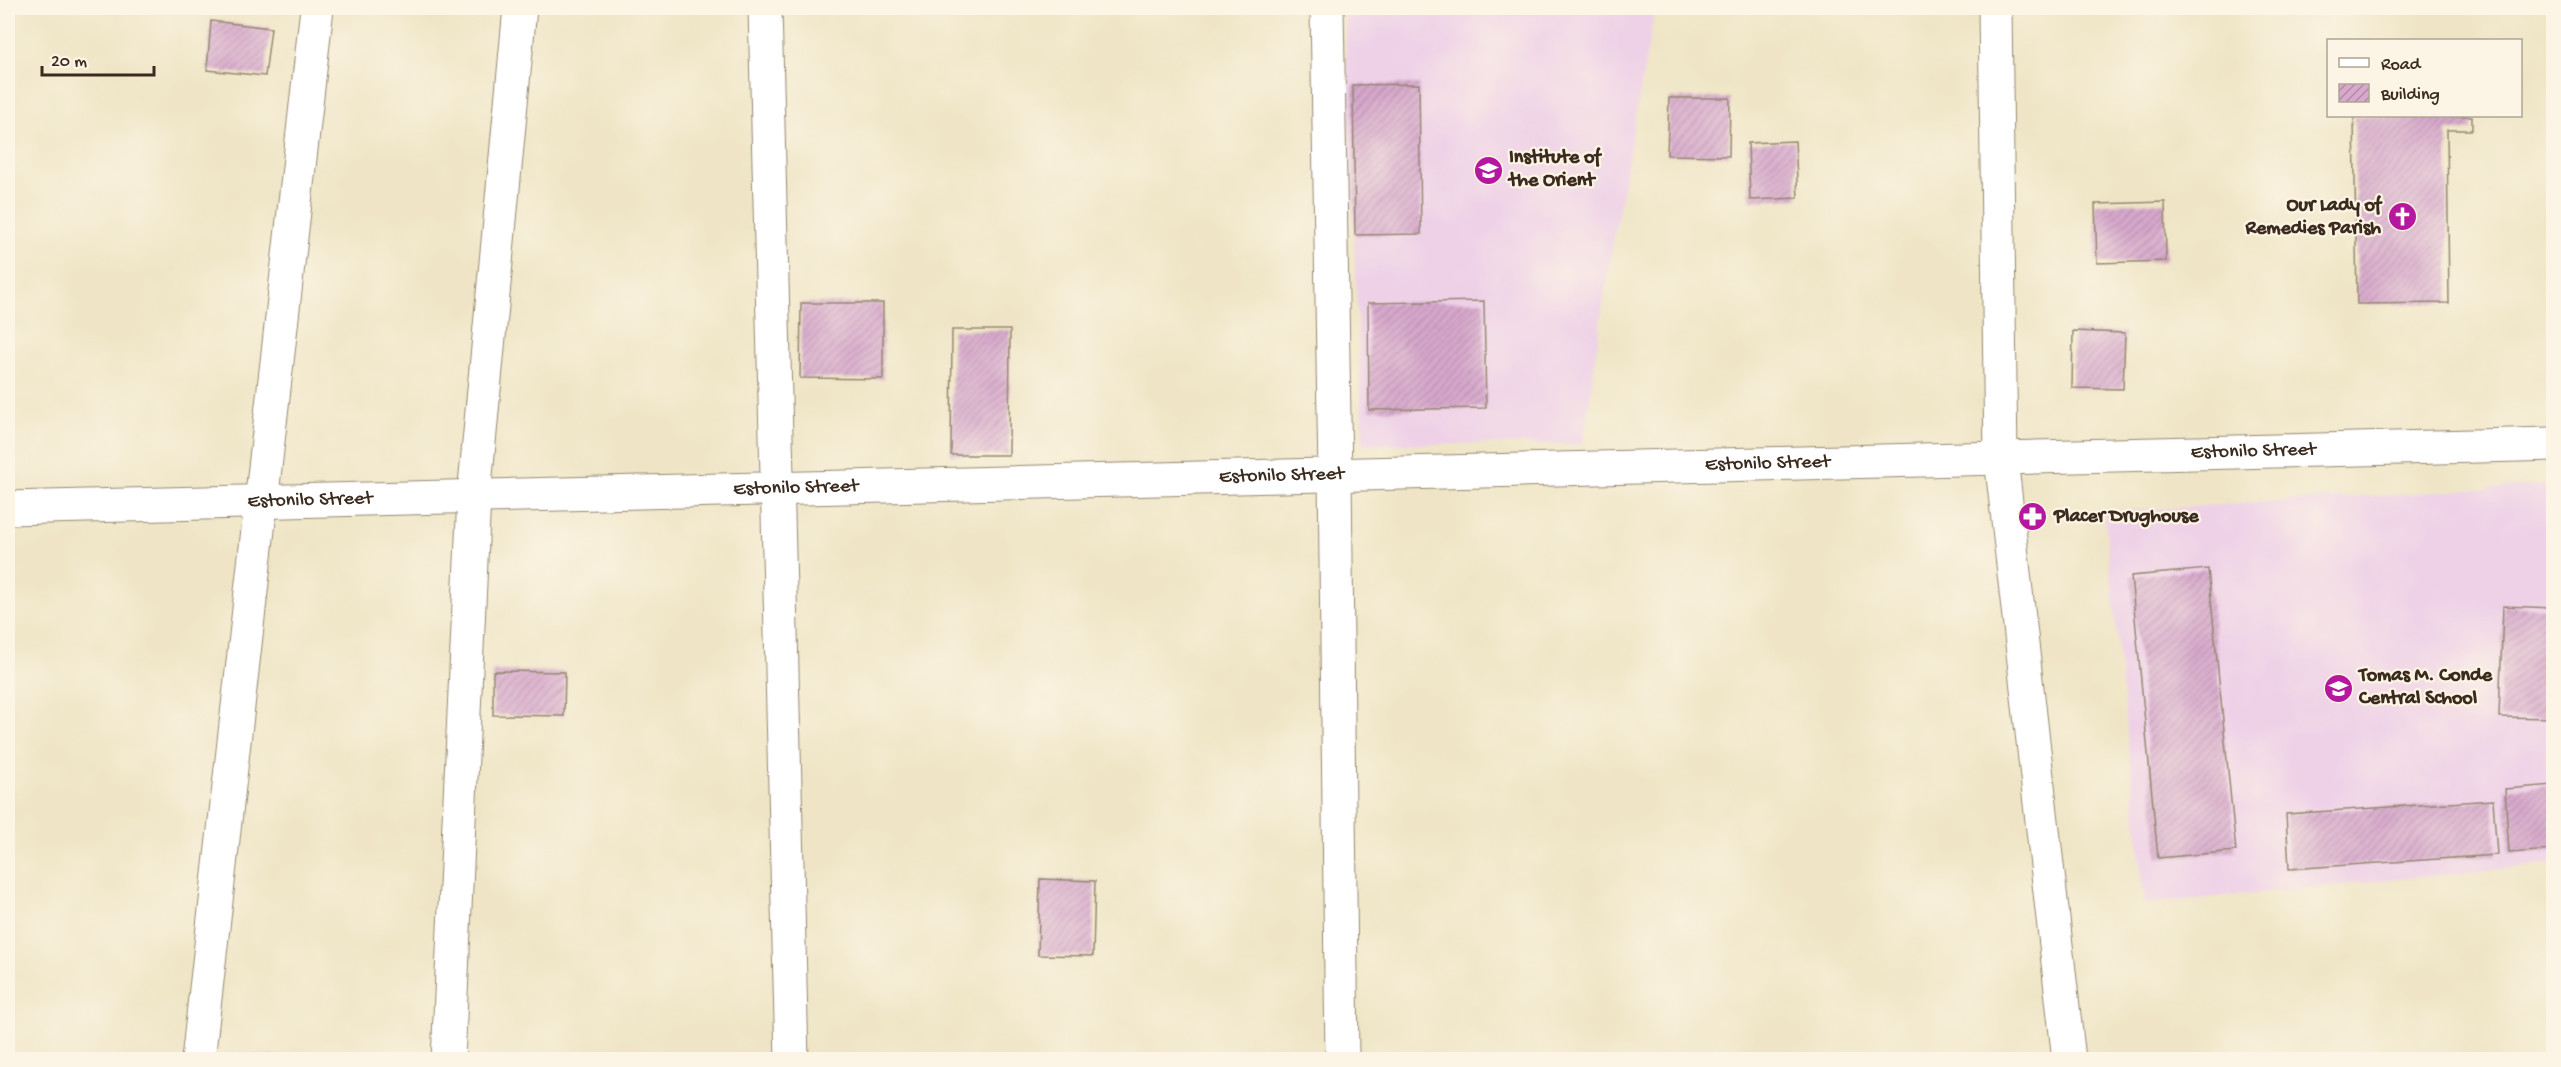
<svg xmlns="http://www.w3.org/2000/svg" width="2561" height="1067" font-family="'Gochi Hand',sans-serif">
  <defs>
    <pattern id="building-hatch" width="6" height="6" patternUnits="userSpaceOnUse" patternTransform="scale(1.5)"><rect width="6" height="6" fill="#d8a9cd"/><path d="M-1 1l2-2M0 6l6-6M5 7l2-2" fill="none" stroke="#b08aa6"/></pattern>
  </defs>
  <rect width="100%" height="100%" fill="#fcf5e5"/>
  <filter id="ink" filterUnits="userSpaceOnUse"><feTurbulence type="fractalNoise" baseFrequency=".0167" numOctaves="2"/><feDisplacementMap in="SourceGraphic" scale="12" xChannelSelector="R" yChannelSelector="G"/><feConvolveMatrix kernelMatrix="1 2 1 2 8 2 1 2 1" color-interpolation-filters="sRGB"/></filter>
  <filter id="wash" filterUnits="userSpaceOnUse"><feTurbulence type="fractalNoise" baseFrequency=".008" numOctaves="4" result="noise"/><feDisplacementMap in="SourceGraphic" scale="24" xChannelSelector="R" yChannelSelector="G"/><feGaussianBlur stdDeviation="1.35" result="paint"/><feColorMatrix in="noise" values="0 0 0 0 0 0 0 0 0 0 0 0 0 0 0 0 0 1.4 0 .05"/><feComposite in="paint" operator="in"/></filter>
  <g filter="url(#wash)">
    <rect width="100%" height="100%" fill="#efe5c6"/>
    <path fill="#eed0e7" d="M1344,8H1655L1608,270L1583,444H1363Z
      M2553,485V864L2145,904L2104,512Z"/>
    <g id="blocks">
      <path fill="url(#building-hatch)" d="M211,21L271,28L265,76L207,70Z
        M1419,84L1421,234L1355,235L1353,85Z
        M1669,98H1730L1729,156L1667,155Z
        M2354,116H2472V130H2447L2449,303L2357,304Z
        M1795,141L1798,198L1750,200L1748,143Z
        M2165,202L2166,261L2097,263L2095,204Z
        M1484,301L1486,408L1369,410L1368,303Z
        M801,303H883V379L800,378Z
        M952,330H1010L1009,455H951Z
        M2073,331L2125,333L2123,389L2072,388Z
        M2208,569L2236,851L2158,858L2131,576Z
        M2503,606L2554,608V718L2499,717Z
        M493,671L565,672L564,716L493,715Z
        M2554,785V850L2509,853L2505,789Z
        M2493,800L2497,855L2289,869L2286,814Z
        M1040,879L1095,881L1093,956L1038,955Z
        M229,1054L292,1057V1060H229Z"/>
    </g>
  </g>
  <g filter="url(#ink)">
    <use href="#blocks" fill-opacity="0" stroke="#958872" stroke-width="1.5"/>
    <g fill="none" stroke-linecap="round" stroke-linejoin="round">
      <defs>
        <path id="minor" d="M765,8L792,1060
          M1327,8L1335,475L1342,1060
          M1995,8L2001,458L2069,1060
          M198,1060L317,8
          M448,1060L474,496L520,8"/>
        <g id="tertiary">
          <path id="s1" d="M8,508L2554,444"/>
        </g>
      </defs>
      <use href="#minor" stroke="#958872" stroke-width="35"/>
      <use href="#tertiary" stroke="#958872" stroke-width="35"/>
      <use href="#minor" stroke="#fff" stroke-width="33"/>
      <use href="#tertiary" stroke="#fff" stroke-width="33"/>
    </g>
  </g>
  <defs>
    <symbol id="school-disc" viewBox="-11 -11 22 22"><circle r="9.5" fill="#b5179e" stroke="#fcf5e5"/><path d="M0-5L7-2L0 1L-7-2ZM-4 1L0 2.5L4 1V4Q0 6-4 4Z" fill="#fff"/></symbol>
    <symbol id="church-disc" viewBox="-11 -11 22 22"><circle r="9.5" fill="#b5179e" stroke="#fcf5e5"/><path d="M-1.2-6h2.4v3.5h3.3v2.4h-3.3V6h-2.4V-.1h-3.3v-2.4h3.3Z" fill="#fff"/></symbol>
    <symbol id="pharmacy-disc" viewBox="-11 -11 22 22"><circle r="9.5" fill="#b5179e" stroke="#fcf5e5"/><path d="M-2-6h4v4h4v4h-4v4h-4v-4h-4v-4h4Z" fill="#fff"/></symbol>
  </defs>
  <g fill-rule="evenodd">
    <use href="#school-disc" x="1472" y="154" width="33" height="33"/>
    <use href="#church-disc" x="2386" y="200" width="33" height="33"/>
    <use href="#pharmacy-disc" x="2016" y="500" width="33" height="33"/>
    <use href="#school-disc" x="2322" y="672" width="33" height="33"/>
  </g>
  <g text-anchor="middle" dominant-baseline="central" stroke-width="4.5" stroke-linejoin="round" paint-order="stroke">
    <g font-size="20" font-weight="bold" fill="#3b2a1e" stroke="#fcf5e5" text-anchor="start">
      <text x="1509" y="158">Institute of<tspan x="1509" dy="23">the Orient</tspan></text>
      <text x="2381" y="206" text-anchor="end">Our Lady of<tspan x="2381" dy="23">Remedies Parish</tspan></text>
      <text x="2054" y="517">Placer Drughouse</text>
      <text x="2359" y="676">Tomas M. Conde<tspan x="2359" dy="23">Central School</tspan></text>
    </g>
    <g font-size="20" fill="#3b2a1e" stroke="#fcf5e5">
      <text stroke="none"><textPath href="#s1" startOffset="2246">Estonilo Street</textPath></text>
      <text stroke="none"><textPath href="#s1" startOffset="1760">Estonilo Street</textPath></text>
      <text stroke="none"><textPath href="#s1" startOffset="1274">Estonilo Street</textPath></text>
      <text stroke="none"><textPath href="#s1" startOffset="788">Estonilo Street</textPath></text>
      <text stroke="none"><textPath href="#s1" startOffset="302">Estonilo Street</textPath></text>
    </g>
  </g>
  <rect width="2561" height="1067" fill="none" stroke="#fcf5e5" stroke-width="30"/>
  <rect x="2327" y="39" width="195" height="78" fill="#fcf5e5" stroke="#afa495" stroke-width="1.5"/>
  <rect x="2339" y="58" width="30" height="9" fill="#ffffff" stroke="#afa495" stroke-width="1.5"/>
  <text x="2381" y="69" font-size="18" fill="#3b2a1e">Road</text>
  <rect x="2339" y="84" width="30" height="18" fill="url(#building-hatch)" stroke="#afa495" stroke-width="1.5"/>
  <text x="2381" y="99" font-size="18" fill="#3b2a1e">Building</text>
  <path d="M42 66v9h112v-9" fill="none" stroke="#3b2a1e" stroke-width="3"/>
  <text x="51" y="66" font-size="18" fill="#3b2a1e" stroke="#fcf5e5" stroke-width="4.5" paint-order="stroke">20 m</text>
</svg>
